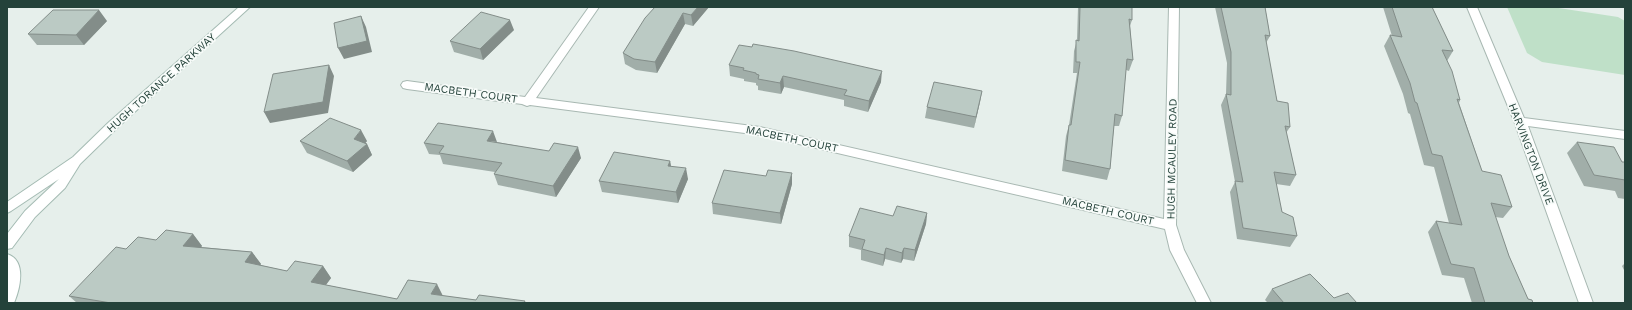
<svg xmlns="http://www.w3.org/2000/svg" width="1632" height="310" font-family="'Work Sans',sans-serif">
  <rect width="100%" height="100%" fill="#e6efeb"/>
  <path fill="#bfe0c8" d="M1507,7H1552L1618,17L1625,21V75L1542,62L1527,53Z"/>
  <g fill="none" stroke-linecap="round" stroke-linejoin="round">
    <defs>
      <path id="street" d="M589,7H599L536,98L760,127L1164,219L1169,7H1179L1176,225L1184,250L1211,303H1197L1170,250L1165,229L760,135L530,105L527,106L522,104L407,89L403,88L401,85L403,82L407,81L525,97Z
        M1467,7H1477L1524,118L1625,131V139L1528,126L1593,303H1579L1514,121Z"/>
      <path id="secondary" d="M239,7H250L116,129L80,164L65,188L35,217L12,248L7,249V234L25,211L59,179L11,211L7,213V202L73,157L108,123Z
        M7,254C27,260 20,289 14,303H7Z"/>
    </defs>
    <use href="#street" stroke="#a8b8b2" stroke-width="2"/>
    <use href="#secondary" stroke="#a4bbb3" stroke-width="2"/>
    <use href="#street" fill="#fff" fill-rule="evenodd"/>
    <use href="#secondary" fill="#fff" fill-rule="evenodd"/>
  </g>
  <path fill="#a1aea9" d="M655,7H709L693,26L685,24L657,73L636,70L625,64L623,53Z
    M1078,7H1132V20L1130,26L1133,60L1129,71L1126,70L1122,116L1119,126H1114L1110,169L1107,180L1062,171L1066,136L1069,125L1077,73H1073L1074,51L1077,40Z
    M1215,7H1265L1270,36L1266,43L1277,101L1290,127L1286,133L1296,175L1290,186L1276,184L1282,212L1297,236L1290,247L1237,239L1230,192L1235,182L1221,105L1226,94L1227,63Z
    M1383,7H1432L1453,51L1447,61L1460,100L1459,103L1482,171L1512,207L1503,218L1495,217L1509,256L1528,299L1533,303H1472L1464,278L1442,275L1428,232L1436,221L1449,223L1434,167L1424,165L1410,114L1408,113L1403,94L1384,46L1390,35L1392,36Z
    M107,21L84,45H37L28,34Z
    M514,30L483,60L454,52L450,41Z
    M729,65L881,82L868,112L844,106V100L784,87L781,94L758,90V86L756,85V83L744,81V79L730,76Z
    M982,91L974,128L925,118L927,107Z
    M300,141H367L365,143L367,144L372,155L353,172L307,153Z
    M497,142L581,158L556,197L498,185L494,174L495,172L443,164L440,155L429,154L424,143Z
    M1577,142L1622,162H1625V199L1618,198L1615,191L1584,186L1567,153Z
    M670,161L671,166L688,179L678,203L602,192L599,181Z
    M766,176L792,184L781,224L713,214L712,203Z
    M927,213L926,224L914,261L903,259L901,263L885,259L883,266L861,260V250L849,247V236L893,216Z
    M193,234L202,246L201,247L252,252L261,264L260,265L287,271L323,266L331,278L326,285L397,299L443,296L476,300L525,301V303H77L69,296L156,240Z
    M1625,263V272L1622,266Z
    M1272,289L1334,298L1357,303H1268L1265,300Z"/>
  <path fill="#838d89" d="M698,7H709L693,26L691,15Z
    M99,10L107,21L84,45L76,35Z
    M683,13L685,24L657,73L655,62Z
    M361,16L366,27L372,52L344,59L338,48Z
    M510,20L514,30L483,60L480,49Z
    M329,65L334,76L328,113L270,123L264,112Z
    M882,71L881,82L868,112L869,101Z
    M783,76L784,87L781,94L780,83Z
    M982,91L980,102L974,128L976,117Z
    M361,130L367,141L360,150L367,144L372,155L353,172L347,161L354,139Z
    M493,131L497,142L487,141Z
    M578,147L581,158L556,197L553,186Z
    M670,161L672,172L668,166Z
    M686,168L688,179L678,203L676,192Z
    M792,173V184L781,224L780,213Z
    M927,213L926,224L914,261L915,250Z
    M193,234L202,246L192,258L183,246Z
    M886,248L885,259L883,266L884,255Z
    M904,248L903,259L901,263L902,253Z
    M252,252L261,264L254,274L245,262Z
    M323,266L331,278L319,294L311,282Z
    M437,284L443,296L431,294Z"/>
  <path fill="#bbcac4" stroke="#838d89" d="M655,7H698L691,15L683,13L655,62L634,59L623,53L645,18Z
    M1080,7H1132V20L1129,19L1133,60L1127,59L1122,116L1115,114L1110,169L1065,160L1069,125H1071L1080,62H1076V40L1079,41Z
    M1221,7H1265L1270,36L1265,35L1277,101L1288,103L1290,127L1285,126L1296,175L1274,172L1282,212L1293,217L1297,236L1243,228L1235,181L1243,182L1226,94L1231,95V52Z
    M1392,7H1432L1453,51L1442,50L1452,71L1460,100L1457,99L1482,171L1501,175L1512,207L1491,203L1509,256L1528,299L1532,300L1533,303H1485L1474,268L1451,264L1436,221L1462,225L1442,156L1432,154L1417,103L1415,102L1410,83L1390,35L1402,37Z
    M53,10H99L76,35L28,34Z
    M481,12L510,20L480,49L450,41Z
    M361,16L367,41L338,48L334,23Z
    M753,44L794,51L882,71L869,101L844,95L847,90L783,76L780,83L758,79L759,75L756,74V73L743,70L744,68L729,65L739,45L752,47Z
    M329,65L323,102L264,112L273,74Z
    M934,82L982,91L976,117L927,107Z
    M330,118L361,130L354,139L367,144L347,161L300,141Z
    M438,123L493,131L487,141L549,151L554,143L578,147L553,186L494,174L502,163L439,153L444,146L424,143Z
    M1577,142L1614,147L1622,162H1625V180L1594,175Z
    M614,152L670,161L668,166L686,168L676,192L599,181Z
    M724,170L766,176L768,170L792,173L780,213L712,203Z
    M897,206L927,213L915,250L904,248L902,253L886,248L884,255L862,249L865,240L849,236L860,208L893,216Z
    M166,230L193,234L183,246L252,252L245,262L287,271L295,261L323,266L311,282L397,299L408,280L437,284L431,294L476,300L479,295L525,301L524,303H111L69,296L116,247L126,249L138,237L156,240Z
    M1310,274L1334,298L1348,293L1357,303H1284L1272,289Z"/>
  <g text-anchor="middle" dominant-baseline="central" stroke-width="3.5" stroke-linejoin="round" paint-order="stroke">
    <g font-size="11" fill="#24423a" stroke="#f7fbf9">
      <text transform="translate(161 83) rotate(-42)">HUGH TORANCE PARKWAY</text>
      <text transform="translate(471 93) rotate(8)">MACBETH COURT</text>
      <text transform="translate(792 139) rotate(12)">MACBETH COURT</text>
      <text transform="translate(1531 154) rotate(69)">HARVINGTON DRIVE</text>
      <text transform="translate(1172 159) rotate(-89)">HUGH MCAULEY ROAD</text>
      <text transform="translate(1108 211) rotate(13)">MACBETH COURT</text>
    </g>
  </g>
  <rect width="1632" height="310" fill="none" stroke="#24423a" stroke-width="16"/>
</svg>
